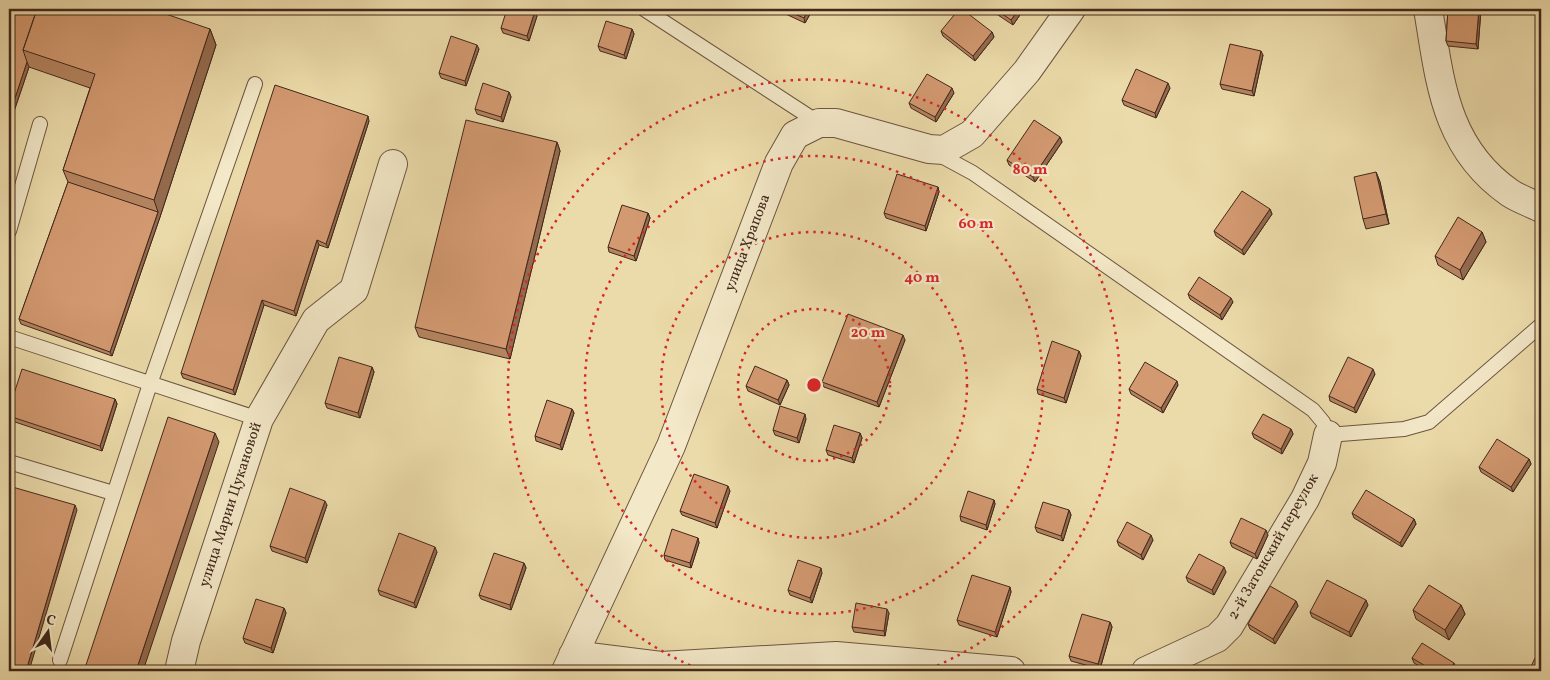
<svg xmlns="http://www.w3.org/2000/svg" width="1550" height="680" font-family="Vollkorn,serif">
  <rect width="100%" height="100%" fill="#ecdbaa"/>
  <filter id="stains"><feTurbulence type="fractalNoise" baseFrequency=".004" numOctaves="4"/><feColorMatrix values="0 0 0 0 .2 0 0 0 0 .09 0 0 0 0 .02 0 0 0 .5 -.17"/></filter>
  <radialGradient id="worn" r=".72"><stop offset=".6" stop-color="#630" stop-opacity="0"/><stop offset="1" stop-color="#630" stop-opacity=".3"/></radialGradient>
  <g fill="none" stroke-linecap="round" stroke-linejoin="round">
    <defs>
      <path id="service" d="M644,9L819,123
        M936,153L973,173L1313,410L1323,422L1328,435L1404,429L1429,422L1541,325
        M9,231L40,124
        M9,337L259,419
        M9,462L113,493
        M60,660L150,384L255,84"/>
      <path id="minor" d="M1428,9C1440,80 1444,147 1510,193C1519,199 1531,203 1541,208
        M573,655L661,666L836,656L1011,671
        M179,671L186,641L259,419L316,320L354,290L393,164
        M566,671L671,446L779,163L795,135L819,123H836L929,149L944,150L972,134L1027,71L1071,9
        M1146,671L1217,638L1229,626L1305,499L1322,463L1328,435"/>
    </defs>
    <use href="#service" stroke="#6c5540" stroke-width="16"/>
    <use href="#minor" stroke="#6c5540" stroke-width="30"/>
    <use href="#service" stroke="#f3e8c8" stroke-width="14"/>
    <use href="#minor" stroke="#f3e8c8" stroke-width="28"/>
  </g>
  <path fill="#b58460" stroke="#42281c" d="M9,9L210,29L216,45L160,217L112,356L21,324L19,319L68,182L63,170L90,88L29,67L9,126Z
    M775,9H813L805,23Z
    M989,9H1024L1013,25Z
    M1448,9H1481L1478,49L1448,46L1446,41Z
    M537,16L529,41L503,33L501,28Z
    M632,29L634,34L626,59L600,51L598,46Z
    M941,31L992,32L994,37L975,61L943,36Z
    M479,49L466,86L441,78L439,73Z
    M1263,55L1254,96L1222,89L1220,84Z
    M1170,88L1156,118L1124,105L1122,100Z
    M509,92L511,97L503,122L477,114L475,109Z
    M954,93L936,122L911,108L909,103Z
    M369,121L328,248L319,245L296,316L264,305L235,395L183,378L181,373Z
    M1060,137L1062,142L1035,182L1009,165L1007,160Z
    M557,142L560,151L510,359L419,337L415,327Z
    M1376,172L1380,182L1389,224L1366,229L1363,219Z
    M938,187L939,192L926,231L886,218L884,213Z
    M1270,209L1272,214L1244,255L1216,236L1214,231Z
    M648,213L650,218L636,261L609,252L608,247Z
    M1482,232L1486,242L1463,280L1438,265L1435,256Z
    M1188,294L1233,302L1222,320L1190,299Z
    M905,340L879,407L824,387L822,382Z
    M1079,351L1081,356L1066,403L1038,394L1037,389Z
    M372,367L374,372L360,418L327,408L325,403Z
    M1375,374L1356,413L1330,401L1329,396Z
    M787,380L789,385L780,405L748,391L746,386Z
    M1178,385L1163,413L1131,394L1129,389Z
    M115,399L117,404L102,451L9,420V409Z
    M572,409L574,413L562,450L536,441L535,436Z
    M806,419L799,443L775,435L773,430Z
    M1291,429L1293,434L1282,454L1254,438L1252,433Z
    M860,433L862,438L854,463L828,455L826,450Z
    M1529,459L1531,464L1513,492L1481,472L1479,467Z
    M730,491L717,528L682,515L680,511Z
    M994,500L995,504L987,530L961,521L960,516Z
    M327,505L307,563L272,551L270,546Z
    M1069,510L1071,515L1063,541L1037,532L1035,527Z
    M1352,513L1414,519L1416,524L1402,547L1354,518Z
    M1268,535L1257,559L1232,547L1230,542Z
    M698,538L699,543L691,568L665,560L664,555Z
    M1153,540L1143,560L1119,546L1117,541Z
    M437,552L416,608L380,595L378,590Z
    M524,563L526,568L511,610L481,599L479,595Z
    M1226,572L1214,595L1188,582L1186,577Z
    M822,573L812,603L790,595L788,590Z
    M1010,587L1011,592L997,637L959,625L957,620Z
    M1296,601L1298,606L1275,644L1250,629L1248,624Z
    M1368,605L1351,637L1312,617L1310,612Z
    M1461,605L1465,614L1449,640L1416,619L1413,610Z
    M284,608L286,613L273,653L245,643L243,638Z
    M889,613L885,636L854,632L852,627Z
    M1110,622L1112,627L1100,669L1071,661L1069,656Z
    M1412,658L1456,668L1454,671H1427L1414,663Z"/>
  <path fill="#946b4e" stroke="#42281c" d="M808,9H813L805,23L804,18Z
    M1019,9H1024L1013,25L1011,20Z
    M1479,9H1481L1478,49L1476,44Z
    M535,11L537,16L529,41L527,36Z
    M210,29L216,45L160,217L112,356L110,352L158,212L154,200Z
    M632,29L634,34L626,59L624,55Z
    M992,32L994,37L975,61L973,56Z
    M477,45L479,49L466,86L465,81Z
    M1261,51L1263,55L1254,96L1252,91Z
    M27,62L29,67L9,126V116Z
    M1168,83L1170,88L1156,118L1155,113Z
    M952,88L954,93L936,122L935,117Z
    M509,92L511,97L503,122L501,117Z
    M368,116L369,121L328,248L326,244Z
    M1060,137L1062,142L1035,182L1033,177Z
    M557,142L560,151L510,359L506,349Z
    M1376,172L1380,182L1389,224L1386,214Z
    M938,187L939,192L926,231L925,226Z
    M1270,209L1272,214L1244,255L1242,250Z
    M648,213L650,218L636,261L634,256Z
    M1482,232L1486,242L1463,280L1460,270Z
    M317,240L319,245L296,316L294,311Z
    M1231,298L1233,302L1222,320L1220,315Z
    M262,300L264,305L235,395L233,390Z
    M903,335L905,340L879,407L877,402Z
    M1079,351L1081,356L1066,403L1064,398Z
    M372,367L374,372L360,418L358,413Z
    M1373,369L1375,374L1356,413L1354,408Z
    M787,380L789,385L780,405L778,400Z
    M1177,381L1178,385L1163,413L1161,408Z
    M115,399L117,404L102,451L100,446Z
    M572,409L574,413L562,450L560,445Z
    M805,414L806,419L799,443L797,438Z
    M1291,429L1293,434L1282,454L1281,449Z
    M215,433L219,442L143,671H136Z
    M860,433L862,438L854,463L852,458Z
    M1529,459L1531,464L1513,492L1511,487Z
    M728,486L730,491L717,528L715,523Z
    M994,500L995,504L987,530L986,525Z
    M325,501L327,505L307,563L305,558Z
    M75,505L77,510L29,671H26Z
    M1069,510L1071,515L1063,541L1061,536Z
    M1414,519L1416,524L1402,547L1400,543Z
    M1266,530L1268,535L1257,559L1255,554Z
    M1151,535L1153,540L1143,560L1141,555Z
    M698,538L699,543L691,568L690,563Z
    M435,547L437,552L416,608L414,603Z
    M524,563L526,568L511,610L510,605Z
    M1224,567L1226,572L1214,595L1212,590Z
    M821,568L822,573L812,603L810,598Z
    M1010,587L1011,592L997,637L995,632Z
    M1366,600L1368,605L1351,637L1349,632Z
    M1296,601L1298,606L1275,644L1273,639Z
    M1461,605L1465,614L1449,640L1445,630Z
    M284,608L286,613L273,653L271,648Z
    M887,609L889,613L885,636L884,631Z
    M1110,622L1112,627L1100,669L1098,664Z
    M1454,663L1456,668L1454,671H1449Z"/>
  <path fill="#d39970" stroke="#42281c" d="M9,9H37L23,50L27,62L9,116Z
    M37,9H151L210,29L154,200L63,170L95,74L23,50Z
    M507,9H529L535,11L527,36L501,28Z
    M783,9H808L804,18Z
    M959,9H962L992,32L973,56L941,31Z
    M995,9H1019L1011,20Z
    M1448,9H1479L1476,44L1446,41Z
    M606,21L632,29L624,55L598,46Z
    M451,36L477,45L465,81L439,73Z
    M1230,44L1261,51L1252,91L1220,84Z
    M1136,69L1168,83L1155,113L1122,100Z
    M927,74L952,88L935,117L909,103Z
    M483,83L509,92L501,117L475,109Z
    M275,85L368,116L326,244L317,240L294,311L262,300L233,390L181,373Z
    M466,120L557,142L506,349L415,327Z
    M1034,120L1060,137L1033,177L1007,160Z
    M1376,172L1386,214L1363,219L1354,177Z
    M897,174L938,187L925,226L884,213Z
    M68,182L158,212L110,352L19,319Z
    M1242,191L1270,209L1242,250L1214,231Z
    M622,205L648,213L634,256L608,247Z
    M1458,217L1482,232L1460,270L1435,256Z
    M1199,277L1231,298L1220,315L1188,294Z
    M848,314L903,335L877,402L822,382Z
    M1052,341L1079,351L1064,398L1037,389Z
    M339,357L372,367L358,413L325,403Z
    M1348,357L1373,369L1354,408L1329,396Z
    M1145,362L1177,381L1161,408L1129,389Z
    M755,366L787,380L778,400L746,386Z
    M22,369L115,399L100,446L9,416V409Z
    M547,400L572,409L560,445L535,436Z
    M780,406L805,414L797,438L773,430Z
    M1263,414L1291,429L1281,449L1252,433Z
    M168,417L215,433L136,671H84Z
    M834,425L860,433L852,458L826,450Z
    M1497,439L1529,459L1511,487L1479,467Z
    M694,474L728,486L715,523L680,511Z
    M9,486L75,505L26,671H9Z
    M290,488L325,501L305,558L270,546Z
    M1366,490L1414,519L1400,543L1352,513Z
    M968,491L994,500L986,525L960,516Z
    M1043,502L1069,510L1061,536L1035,527Z
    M1241,518L1266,530L1255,554L1230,542Z
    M1127,522L1151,535L1141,555L1117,541Z
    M672,529L698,538L690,563L664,555Z
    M399,533L435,547L414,603L378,590Z
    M494,553L524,563L510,605L479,595Z
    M1199,554L1224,567L1212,590L1186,577Z
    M798,560L821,568L810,598L788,590Z
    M972,575L1010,587L995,632L957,620Z
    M1327,580L1366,600L1349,632L1310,612Z
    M1429,585L1461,605L1445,630L1413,610Z
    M1270,586L1296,601L1273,639L1248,624Z
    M256,599L284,608L271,648L243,638Z
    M856,603L887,609L884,631L852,627Z
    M1082,614L1110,622L1098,664L1069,656Z
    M1422,643L1454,663L1449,671H1434L1412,658Z
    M1535,658L1541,660V671H1529Z"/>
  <g fill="none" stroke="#d62828" stroke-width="2.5" stroke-dasharray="2.5 5">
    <circle cx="814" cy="385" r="76"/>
    <circle cx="814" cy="385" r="153"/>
    <circle cx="814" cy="385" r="229"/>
    <path d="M704 671A306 306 0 1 1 924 671"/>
  </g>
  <g text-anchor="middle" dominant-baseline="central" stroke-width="4.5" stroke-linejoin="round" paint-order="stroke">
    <g font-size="15" fill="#42281c" stroke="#f3e8c8">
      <text transform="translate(748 243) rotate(-69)">улица Храпова</text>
      <text transform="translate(231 505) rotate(-72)">улица Марии Цукановой</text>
      <text transform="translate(1274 547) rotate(-60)">2-й Затонский переулок</text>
    </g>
  </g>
  <circle cx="814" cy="385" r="8" fill="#d62828" stroke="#f3e8c8" stroke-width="2.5"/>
  <g font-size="15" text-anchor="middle" font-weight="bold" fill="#d62828" stroke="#f3e8c8" stroke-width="4.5" stroke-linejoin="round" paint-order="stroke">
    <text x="1030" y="174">80 m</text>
    <text x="976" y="228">60 m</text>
    <text x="922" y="282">40 m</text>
    <text x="868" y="337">20 m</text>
  </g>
  <rect width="1550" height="680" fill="none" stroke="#ecdbaa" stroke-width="30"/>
  <rect x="10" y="10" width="1530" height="660" fill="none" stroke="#42281c" stroke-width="2.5"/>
  <rect x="15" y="15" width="1520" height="650" fill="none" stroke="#42281c"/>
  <g transform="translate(48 632) rotate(14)" stroke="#f3e8c8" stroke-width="4" paint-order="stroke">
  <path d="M0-4L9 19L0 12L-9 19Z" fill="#42281c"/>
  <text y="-8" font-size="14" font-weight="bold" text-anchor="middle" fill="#42281c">С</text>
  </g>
  <rect width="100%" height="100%" filter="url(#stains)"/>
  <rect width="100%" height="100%" fill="url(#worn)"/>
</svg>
